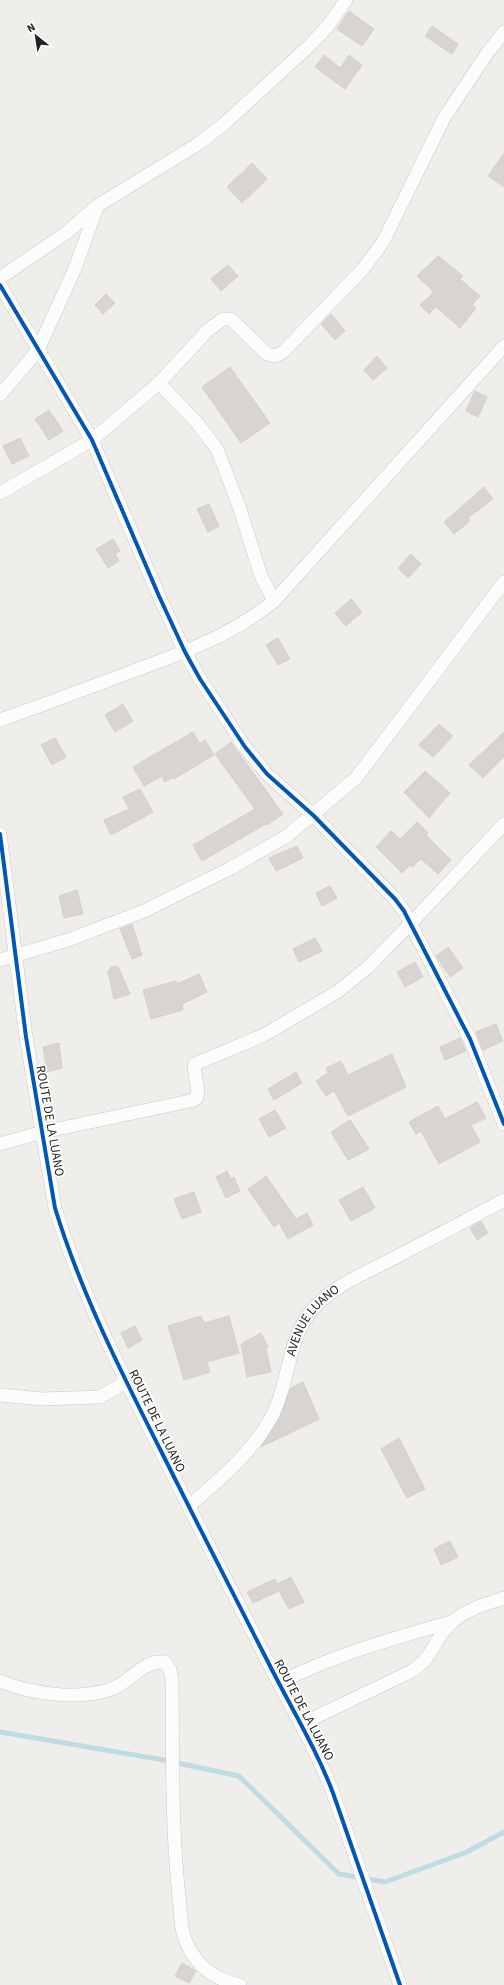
<svg xmlns="http://www.w3.org/2000/svg" width="504" height="1985" font-family="'Source Sans 3',sans-serif">
  <rect width="100%" height="100%" fill="#f0eeeb"/>
  <g fill="none" stroke-linecap="round" stroke-linejoin="round">
    <path stroke="#bfdbe3" stroke-width="5" d="M0,1732L158,1759L239,1776L339,1874L385,1882L467,1852L504,1832"/>
  </g>
  <path fill="#d7d4d2" stroke="#d3d0cc" d="M349,11L374,29L362,46L337,29Z
    M432,26L458,44L452,54L425,36Z
    M324,55L340,68L349,55L362,65L345,89L315,67Z
    M504,153V187L488,176Z
    M252,163L267,179L242,203L227,187Z
    M438,256L463,276L460,279L480,296L472,305L476,308L460,328L436,307L429,314L420,305L434,292L417,276Z
    M228,265L238,276L221,291L211,279Z
    M106,294L115,303L103,314L95,305Z
    M331,314L345,331L335,340L321,324Z
    M377,356L387,368L373,380L364,370Z
    M230,367L270,423L241,443L202,387Z
    M475,391L487,397L478,417L466,411Z
    M49,410L63,431L49,440L35,419Z
    M20,438L29,456L12,464L3,446Z
    M484,487L493,499L468,518L470,521L454,534L444,522Z
    M209,504L219,526L208,532L197,509Z
    M113,539L120,551L115,554L119,561L108,568L96,549Z
    M411,554L421,564L408,578L398,568Z
    M351,599L362,612L346,626L335,613Z
    M278,638L290,659L278,665L266,645Z
    M123,704L133,721L115,732L105,715Z
    M439,724L453,736L433,757L419,745Z
    M193,732L200,744L205,740L214,755L174,779L173,777L165,782L162,776L144,786L133,767Z
    M504,732V757L483,778L469,765Z
    M55,738L66,757L52,765L41,745Z
    M231,742L283,814L267,825L266,824L202,861L193,845L255,809L215,754Z
    M425,771L450,793L429,818L404,792Z
    M140,789L153,812L111,835L104,820L129,809L123,797Z
    M417,822L428,833L426,835L451,860L438,874L421,859L412,867L410,865L402,873L376,847L391,831L400,839Z
    M297,846L303,858L276,871L269,858Z
    M330,886L337,898L322,906L316,893Z
    M77,890L83,914L64,918L59,896Z
    M132,924L142,955L132,959L120,929Z
    M315,938L322,951L299,962L293,949Z
    M448,947L463,968L450,977L436,956Z
    M415,962L423,977L405,987L397,972Z
    M118,966L130,994L114,999L108,972L111,967Z
    M199,974L207,992L182,1004L183,1010L151,1019L143,990L176,981L177,984Z
    M496,1024L503,1041L483,1050L476,1032Z
    M460,1038L466,1051L445,1060L440,1047Z
    M59,1043L62,1068L47,1072L43,1047Z
    M392,1054L406,1087L348,1116L334,1091L326,1096L316,1081L328,1073L326,1068L341,1061L348,1075Z
    M296,1072L302,1083L274,1100L268,1089Z
    M477,1102L486,1118L471,1125L480,1142L439,1164L421,1131L416,1134L409,1122L438,1106L445,1119Z
    M275,1110L286,1128L269,1137L259,1119Z
    M350,1120L369,1149L348,1160L331,1132Z
    M227,1171L231,1179L234,1177L240,1191L226,1198L216,1177Z
    M266,1176L296,1219L307,1213L313,1225L288,1239L279,1223L274,1227L248,1189Z
    M363,1187L375,1208L351,1221L339,1200Z
    M194,1192L201,1212L182,1219L174,1199Z
    M481,1221L488,1233L477,1240L470,1228Z
    M201,1316L204,1323L229,1316L239,1353L207,1362L210,1372L184,1380L168,1326Z
    M135,1326L142,1340L128,1348L121,1333Z
    M261,1333L268,1347L266,1348L271,1372L247,1377L241,1344Z
    M303,1382L319,1419L261,1447L279,1419L291,1388Z
    M399,1438L425,1489L407,1498L381,1449Z
    M450,1541L458,1557L441,1565L434,1549Z
    M291,1577L304,1602L289,1609L279,1591L253,1603L247,1592L275,1579L277,1584Z
    M182,1963L196,1971L189,1983L175,1976Z"/>
  <g fill="none" stroke-linecap="round" stroke-linejoin="round">
    <defs>
      <g id="minor">
        <path d="M0,278L66,233L97,206L198,144L224,124L309,46L328,26L346,0"/>
        <path d="M0,285L92,440L159,596L185,652L200,679L245,747L267,774L314,816L395,899L404,911L470,1039L504,1124"/>
        <path d="M159,383L198,424L217,449L239,506L261,576L274,601"/>
        <path d="M0,395L38,350L76,266L97,207"/>
        <path d="M0,493L92,440L159,383L208,330L223,319H230L234,322L267,354L275,356L283,352L363,269L383,242L444,118L488,52L504,32"/>
        <path d="M0,720C43,705 85,689 128,673C180,654 231,636 274,601L504,346"/>
        <path d="M0,834L26,1037L55,1208C81,1293 122,1374 162,1453C197,1523 232,1592 268,1662C290,1706 316,1748 333,1793L400,1985"/>
        <path d="M0,960L71,939L144,911L231,868L287,836L356,778L504,582"/>
        <path d="M0,1144L43,1132L190,1101L196,1099L198,1091L194,1067L195,1064L264,1035L337,992L367,968L411,923L504,824"/>
        <path d="M0,1395L42,1399L100,1397L126,1382"/>
        <path id="s1" d="M189,1506C219,1480 253,1452 272,1416C290,1382 287,1338 313,1309C333,1286 365,1273 392,1259C429,1240 467,1220 504,1200"/>
        <path d="M0,1681C32,1694 75,1700 109,1690C129,1684 143,1659 165,1662L170,1670L172,1678C173,1751 171,1824 179,1897C181,1911 180,1931 187,1944C198,1968 215,1979 240,1985"/>
        <path d="M279,1683C333,1655 392,1639 451,1622"/>
        <path d="M301,1724L410,1672C431,1659 430,1650 443,1632C457,1612 482,1605 504,1598"/>
      </g>
    </defs>
    <use href="#minor" stroke="#c9c8c7" stroke-width="14"/>
    <use href="#minor" stroke="#fdfcfc" stroke-width="13"/>
    <defs>
      <path id="cycleway" d="M0,285L92,440L159,596L185,652L200,679L245,747L267,774L314,816L395,899L404,911L470,1039L504,1124
        M0,834L26,1037L55,1208C81,1293 122,1374 162,1453C197,1523 232,1592 268,1662C290,1706 316,1748 333,1793L400,1985"/>
    </defs>
    <use href="#cycleway" stroke="#fff" stroke-width="6"/>
    <use href="#cycleway" stroke="#0057b8" stroke-width="4"/>
  </g>
  <g text-anchor="middle" dominant-baseline="central" stroke-width="3.5" stroke-linejoin="round" paint-order="stroke">
    <g font-size="13" fill="#222" stroke="#fff">
      <text transform="translate(50 1121) rotate(80)">ROUTE DE LA LUANO</text>
      <text stroke="none"><textPath href="#s1" startOffset="229">AVENUE LUANO</textPath></text>
      <text transform="translate(157 1421) rotate(64)">ROUTE DE LA LUANO</text>
      <text transform="translate(304 1710) rotate(62)">ROUTE DE LA LUANO</text>
    </g>
  </g>
  <g transform="translate(36 36) rotate(330)" stroke="#ffffff" stroke-width="3" paint-order="stroke">
  <path d="M0-3L7 15L0 10L-7 15Z" fill="#222222"/>
  <text y="-6" font-size="11" font-weight="bold" text-anchor="middle" fill="#222222">N</text>
  </g>
</svg>
